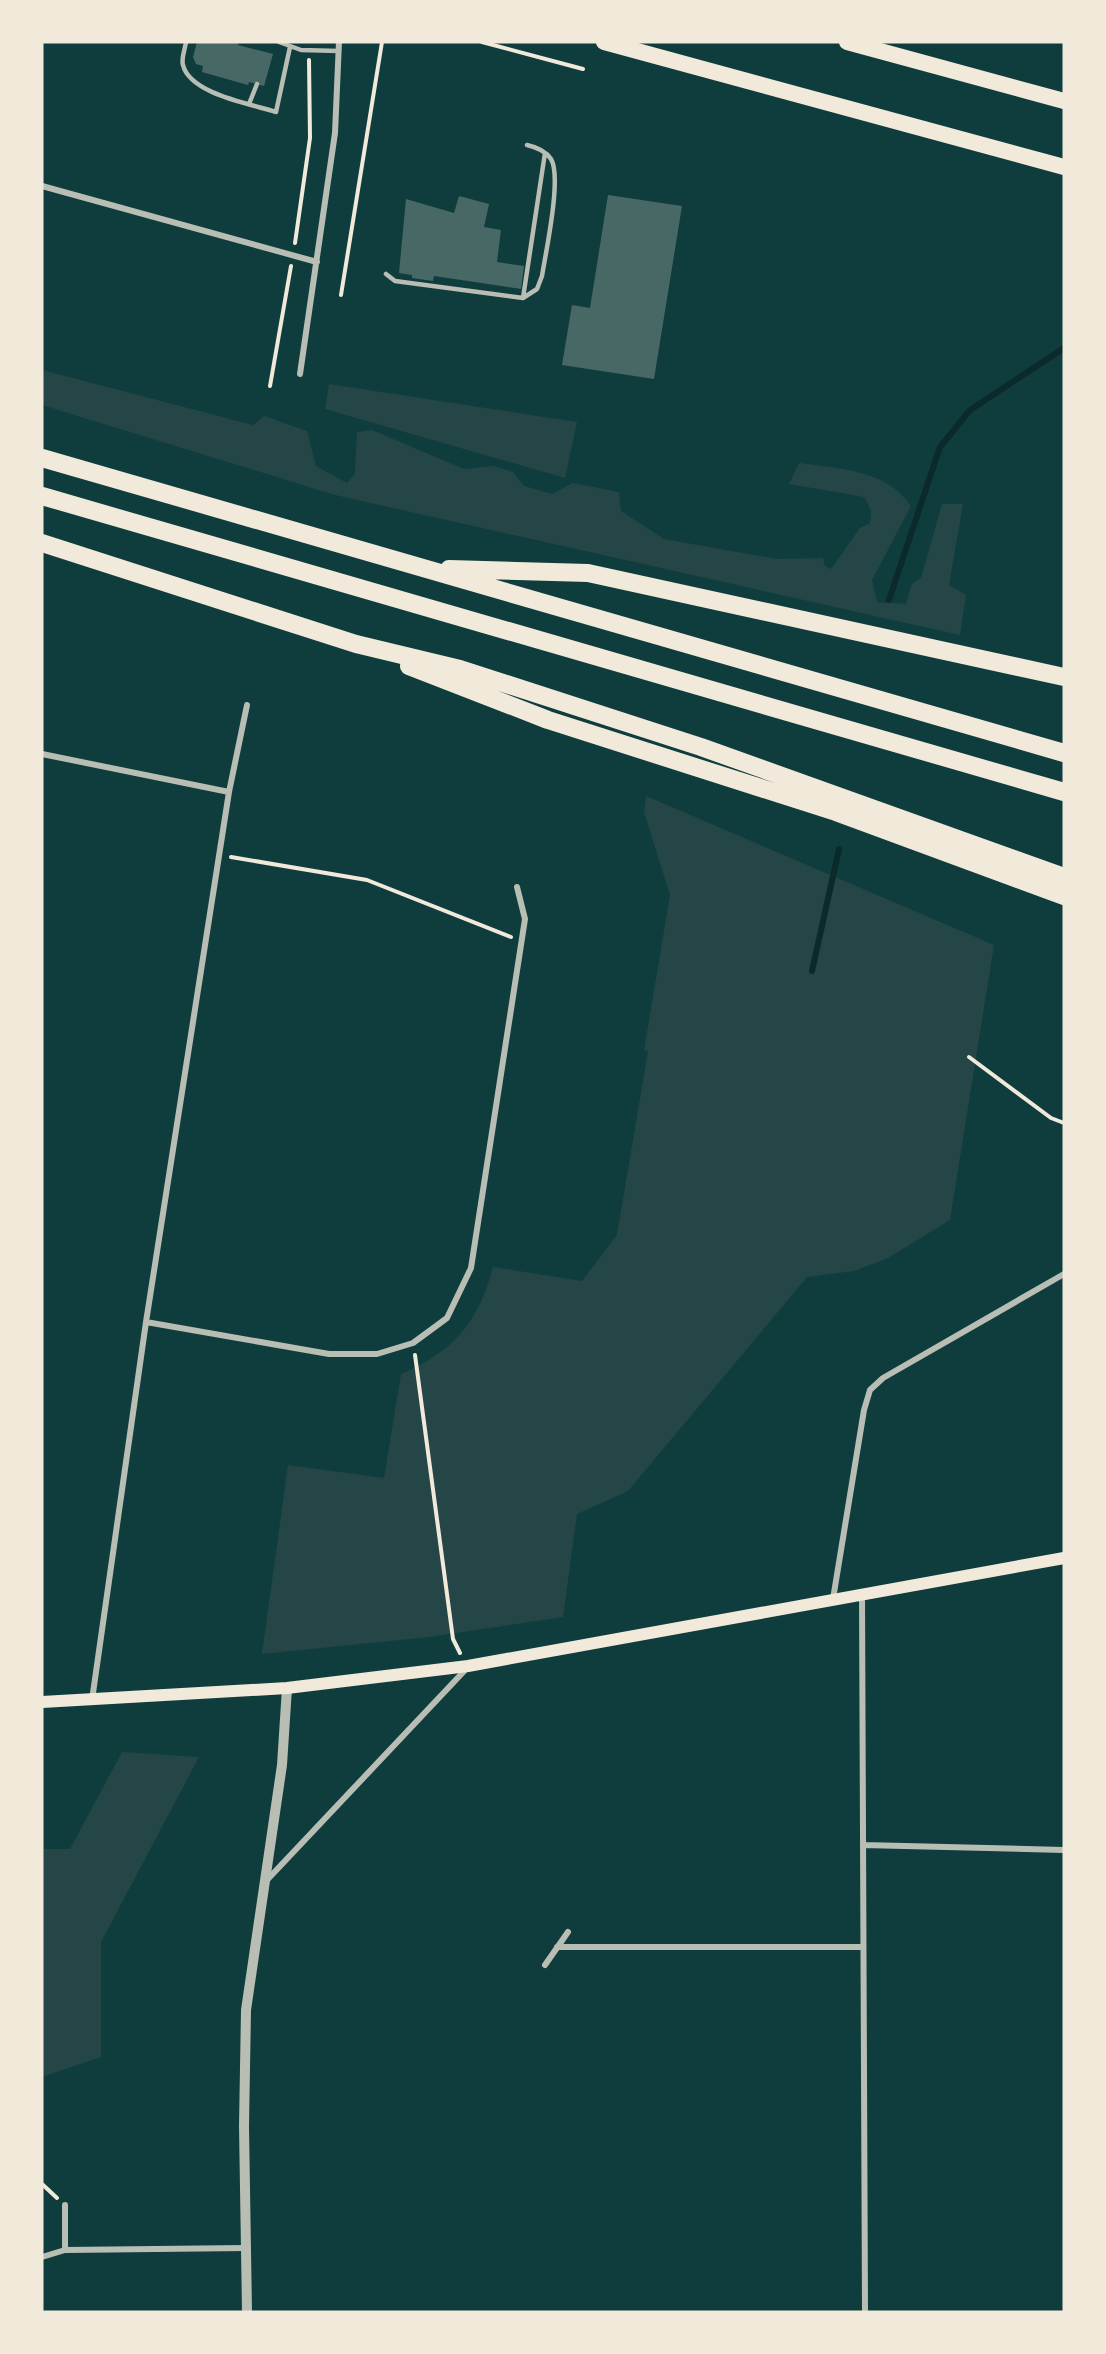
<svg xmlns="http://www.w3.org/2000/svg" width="1106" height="2354" font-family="'Roboto Condensed',sans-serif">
  <rect width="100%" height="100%" fill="#0f3d3e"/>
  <path fill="#244646" d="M42,370L253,425L264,416L307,431L316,466L347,483L355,474L357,432L372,430L464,469L493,466L513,472L524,486L552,494L573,483L619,492L621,511L664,539L777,559L823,558L825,566L831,569L860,528L870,523L871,510L864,497L789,484L799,463C839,469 886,469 911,506L872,580L877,602L906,604L912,584L921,578L942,504H963L949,585L966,595L960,635L335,495L42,405Z
    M329,384L577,422L565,478L325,409Z
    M646,796L994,945L950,1220L888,1258L854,1271L807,1277L628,1491L577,1514L563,1617L429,1637L262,1654L288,1465L384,1478L401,1374C454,1351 478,1323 493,1267L582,1281L617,1235L648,1051L644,1050L670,895L644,812Z
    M122,1752L199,1757L101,1942V2057L42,2077V1849H70Z"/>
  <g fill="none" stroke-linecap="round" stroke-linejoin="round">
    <path stroke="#0a2a2b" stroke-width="6" d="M889,600L940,447L970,410L1064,348
      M812,971L839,849"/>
  </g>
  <path fill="#486865" d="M197,42H239L238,45L273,54L264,86L249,82L248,85L202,72L203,66L196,64L193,57Z
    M608,195L682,206L654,379L562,365L572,305L590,308Z
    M459,196L489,204L484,227L501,230L497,262L524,266L521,289L434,276L433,281L412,278V275L399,273L406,199L454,213Z"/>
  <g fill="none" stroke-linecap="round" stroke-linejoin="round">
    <path stroke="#f1e9da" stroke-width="4" d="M482,42L583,69
      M295,243L310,138L309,60
      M341,295L382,42
      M270,386L291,266
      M231,857L367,880L511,937
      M969,1057L1051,1118L1064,1123
      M415,1355L453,1639L460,1653
      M42,2184L57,2198"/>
    <path stroke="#b8beb3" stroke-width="4.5" d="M186,42C185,49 181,59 183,65C190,94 251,104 276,112L290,47
      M279,42L301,50L339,51
      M249,104L257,84
      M386,274L395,281L523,298L537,289L542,276C546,251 562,177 551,159C545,150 536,147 527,145
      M523,298L545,153"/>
    <path stroke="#b8beb3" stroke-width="6" d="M42,186L317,262
      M300,374L335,133L339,42
      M42,754L229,792
      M146,1322L329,1354H377L413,1343L447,1318L471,1268L525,919L517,887
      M862,1594L865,2312
      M833,1599L864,1410L870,1390L883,1378L1064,1274
      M92,1700L146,1322L229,792L247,705
      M863,1845L1064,1850
      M267,1880L468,1667
      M557,1947H863
      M545,1965L568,1932
      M65,2205V2250
      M42,2257L65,2250L245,2248"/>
    <path stroke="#b8beb3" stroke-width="10" d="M247,2312L244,2126L246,2010L282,1765L287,1688"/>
    <path stroke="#f1e9da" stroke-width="12" d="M42,1702L287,1688L468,1666L1064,1558"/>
    <path stroke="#f1e9da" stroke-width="16" d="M604,42L1064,167
      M847,42L1064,101"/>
    <path stroke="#f1e9da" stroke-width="18" d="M42,458L1064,753
      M42,496L1064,792
      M42,543L356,644L460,669L701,747L1064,877
      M449,569L588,573L1064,677
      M409,666L548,720L836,812L1064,896"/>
  </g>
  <rect width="1106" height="2354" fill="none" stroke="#f1e9da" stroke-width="87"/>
</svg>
